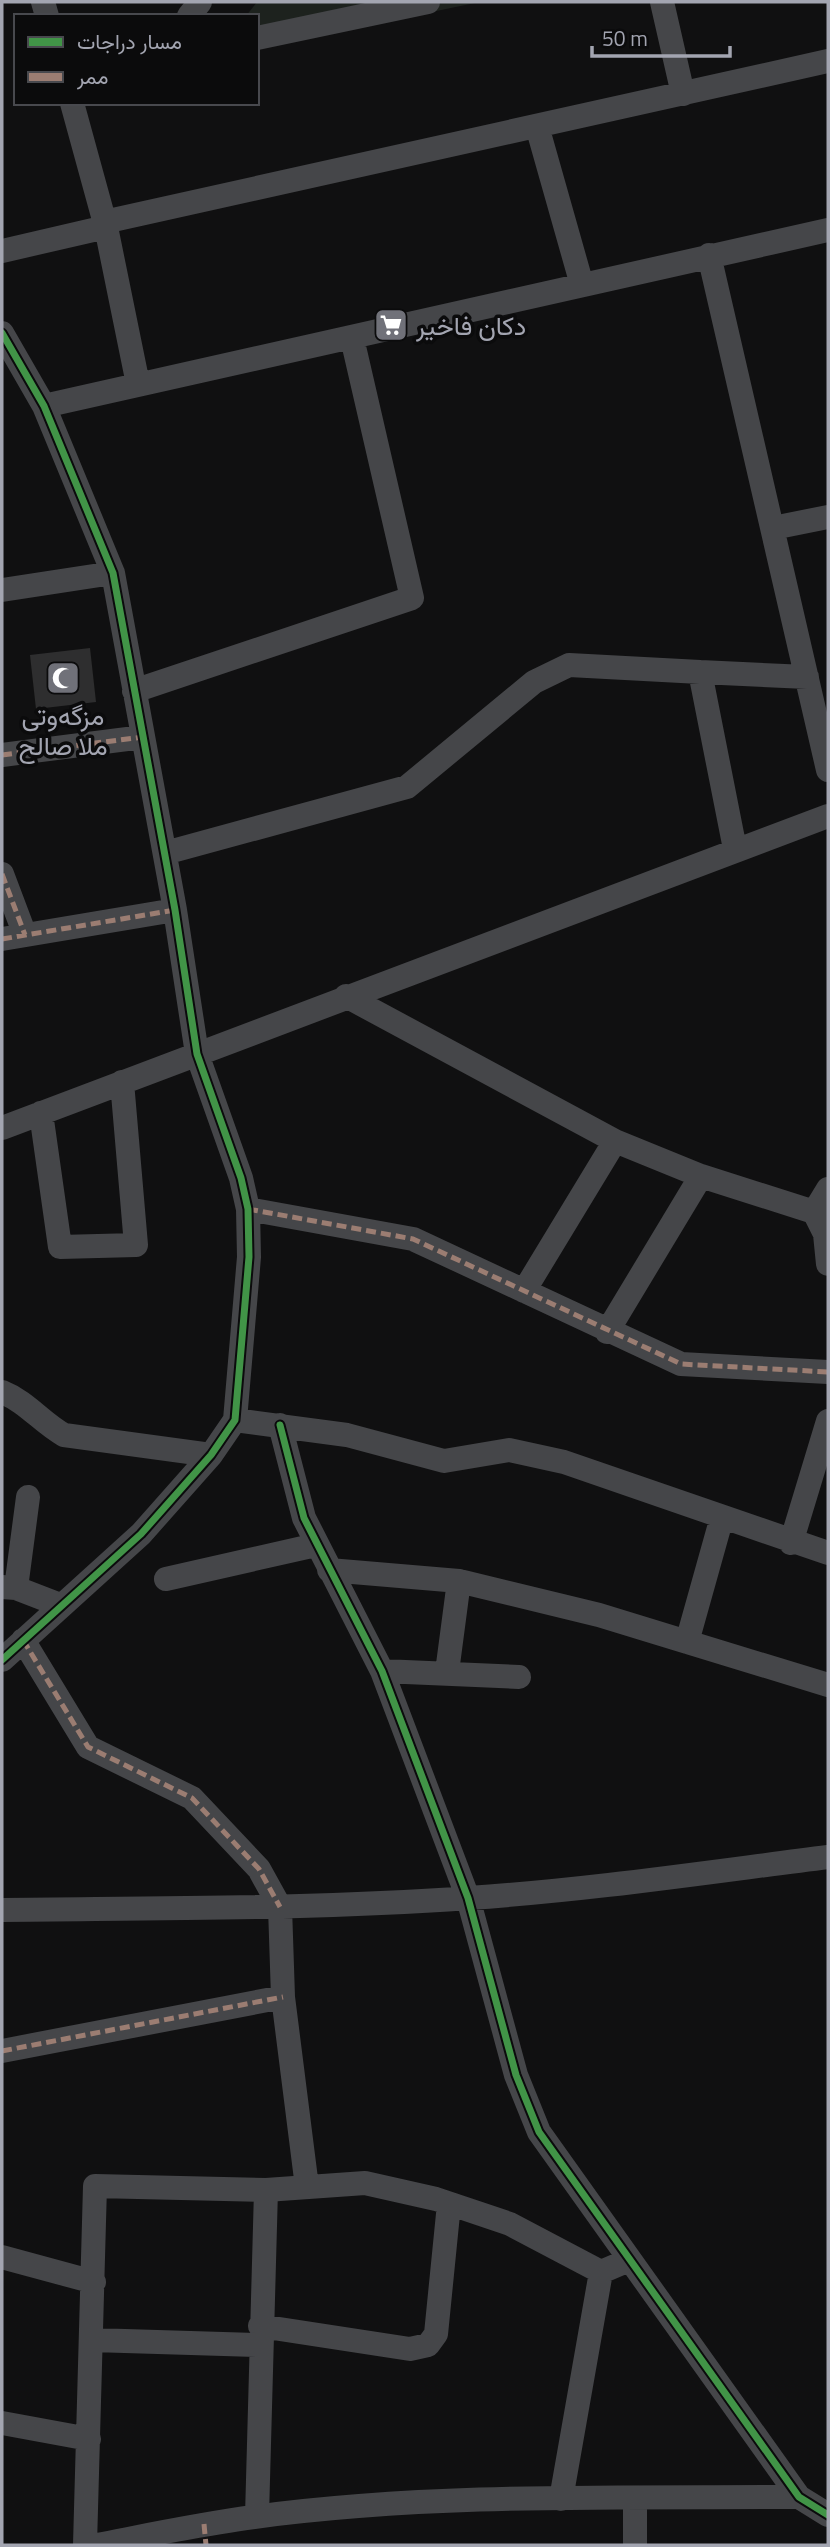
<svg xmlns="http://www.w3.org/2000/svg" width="830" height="2547" font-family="'Titillium Web',Vazirmatn,sans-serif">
  <rect width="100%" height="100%" fill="#101011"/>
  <path fill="#1d221e" d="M257,2H480L257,48V16H246Z"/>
  <path fill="#2e2e2f" d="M90,648L96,702L36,709L30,655Z"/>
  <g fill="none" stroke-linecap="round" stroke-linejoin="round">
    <path stroke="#454649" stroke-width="24" d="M43,2L47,16
      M662,2L683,94
      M189,16L200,2
      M257,38L428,2
      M72,103L106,227L138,384
      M537,126L582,285
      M104,222L828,61
      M2,251L106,227
      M709,255L828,770
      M2,333L44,406L113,573L175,910L197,1054L241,1178L248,1209L249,1257L235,1420L211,1455L141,1534L2,1660
      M44,406L828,230
      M773,528L828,517
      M2,590L113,573
      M700,672L807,677
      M134,691L412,598L352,338
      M2,755L143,737
      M165,853L407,787L534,682L569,665L700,672L735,849
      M2,874L25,935
      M2,939L175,910
      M346,996L615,1141L701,1176L814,1212L825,1234L828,1264
      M41,1113L60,1247L136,1245L122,1082
      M2,1128L828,816
      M248,1209L413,1239L681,1364L828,1372
      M814,1212L828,1189
      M524,1291L615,1141
      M607,1332L701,1176
      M2,1392C27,1402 41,1422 64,1435L211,1455
      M235,1420L347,1435L444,1461L509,1450L564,1462L828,1553
      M280,1425L304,1518L382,1671L468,1898L516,2075L539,2132L799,2497L828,2515
      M791,1543L828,1421
      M329,1570L459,1581L599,1615L828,1685
      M166,1579L316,1545
      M2,1587L16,1588L60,1605
      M16,1588L28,1497
      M23,1640L88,1747L192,1798L259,1869L280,1907L283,1997L307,2187
      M687,1642L722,1517
      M382,1671L519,1677
      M447,1672L459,1581
      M2,1910C158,1908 314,1909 469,1898C589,1890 709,1872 828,1857
      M2,2051L283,1997
      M2,2257L94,2282
      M260,2326L410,2349L428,2345L436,2334L449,2204
      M92,2340L260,2345
      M2,2423L89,2439
      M635,2498V2545
      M561,2499L601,2272
      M257,2516L266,2190
      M85,2545L95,2186L266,2190L365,2183L436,2199L510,2224L601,2272L629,2260
      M97,2545C149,2535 201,2524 254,2517C434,2493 618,2498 799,2497"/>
    <path stroke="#9b7d72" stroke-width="5" stroke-dasharray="10 5" stroke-linecap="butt" d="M2,755L143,737
      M2,874L25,935
      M2,939L175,910
      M248,1209L413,1239L681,1364L828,1372
      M23,1640L88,1747L192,1798L259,1869L280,1907
      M2,2051L283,1997
      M204,2524L206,2545"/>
    <defs>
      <path id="cycleway" d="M2,333L44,406L113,573L175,910L197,1054L241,1178L248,1209L249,1257L235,1420L211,1455L141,1534L2,1660
        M280,1425L304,1518L382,1671L468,1898L516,2075L539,2132L799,2497L828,2515"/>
    </defs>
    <use href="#cycleway" stroke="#0b0b0c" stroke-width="11"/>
    <use href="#cycleway" stroke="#419447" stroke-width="7"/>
  </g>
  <defs>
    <symbol id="supermarket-square" viewBox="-11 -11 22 22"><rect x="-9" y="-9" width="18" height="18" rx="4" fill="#707179" stroke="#0b0b0c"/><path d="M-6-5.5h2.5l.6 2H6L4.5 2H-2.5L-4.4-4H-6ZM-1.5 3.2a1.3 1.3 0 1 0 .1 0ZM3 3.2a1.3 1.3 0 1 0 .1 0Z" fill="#fff"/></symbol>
    <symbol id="mosque-square" viewBox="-11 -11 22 22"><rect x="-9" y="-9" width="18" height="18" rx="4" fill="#707179" stroke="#0b0b0c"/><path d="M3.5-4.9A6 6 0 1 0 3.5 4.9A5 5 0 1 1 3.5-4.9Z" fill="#fff"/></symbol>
  </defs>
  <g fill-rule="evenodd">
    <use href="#supermarket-square" x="372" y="306" width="38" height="38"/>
    <use href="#mosque-square" x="44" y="659" width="38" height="38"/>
  </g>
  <g text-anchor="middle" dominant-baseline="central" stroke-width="7" stroke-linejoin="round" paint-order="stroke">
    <g font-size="26" fill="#a3a5b1" stroke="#0b0b0c" text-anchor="start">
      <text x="416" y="325">دكان فاخیر</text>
      <text x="63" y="715" text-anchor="middle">مزگه‌وتی<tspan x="63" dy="30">ملا صالح</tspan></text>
    </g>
  </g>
  <rect width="830" height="2547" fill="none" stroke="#a3a5b1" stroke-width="7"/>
  <rect x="14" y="14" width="245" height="91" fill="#0b0b0c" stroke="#48494e" stroke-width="2"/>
  <rect x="28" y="37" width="35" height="10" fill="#419447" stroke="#48494e" stroke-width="2"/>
  <text x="77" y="49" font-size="21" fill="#a3a5b1">مسار دراجات</text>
  <rect x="28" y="72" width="35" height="10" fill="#9b7d72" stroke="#48494e" stroke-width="2"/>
  <text x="77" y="84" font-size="21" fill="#a3a5b1">ممر</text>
  <path d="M592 46v10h138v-10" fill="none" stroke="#a3a5b1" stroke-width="3.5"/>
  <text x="602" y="46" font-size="21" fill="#a3a5b1" stroke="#0b0b0c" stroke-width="5" paint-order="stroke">50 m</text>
</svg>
